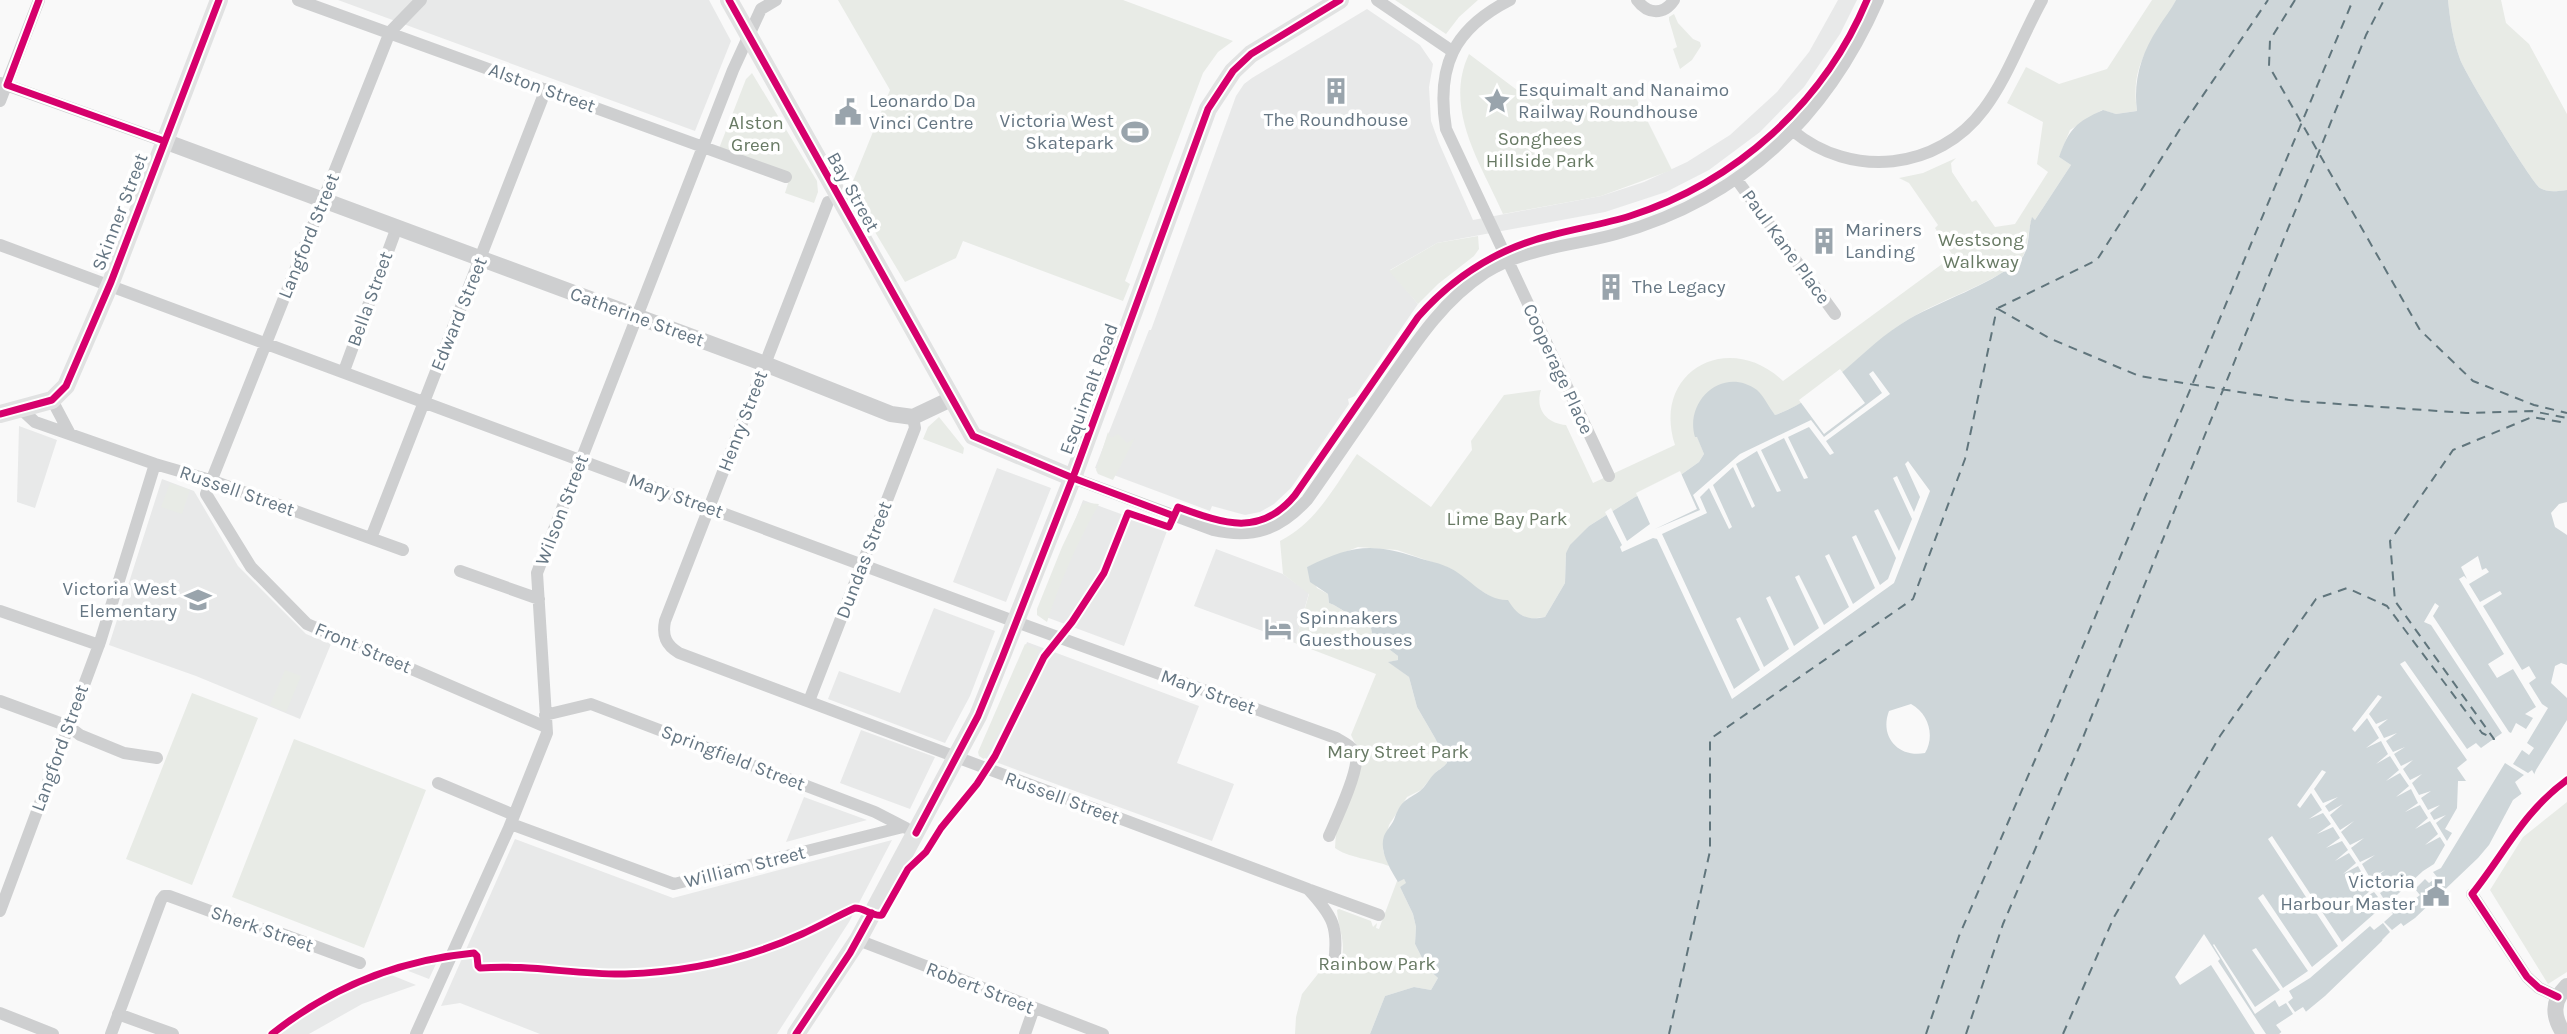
<svg xmlns="http://www.w3.org/2000/svg" width="2567" height="1034" font-family="Karla,sans-serif">
  <rect width="100%" height="100%" fill="#f9f9f9"/>
  <path fill="#e8e9e9" d="M338,0H709L731,41L695,131Z
    M1838,0H1857L1840,34L1804,87L1760,132L1709,170L1666,192L1605,212L1437,243L1390,270L1418,304L1355,396L1348,399L1349,404L1291,488L1274,504L1260,512L1245,515L1212,506L1210,511L1095,468L1149,330H1151L1236,96L1244,84L1252,78L1367,9L1420,45L1433,64L1429,87L1431,121L1439,143L1473,220L1601,196L1644,182L1687,162L1730,135L1777,92L1809,52Z
    M19,426L57,440L35,508L17,502Z
    M997,468L1051,488L1006,602L953,582Z
    M162,479L194,491L238,566L306,634L331,644L300,719L196,676L109,645Z
    M1083,500L1167,531L1124,646L1038,614Z
    M1216,549L1283,574L1309,593L1295,643L1194,606Z
    M934,608L995,631L970,696L945,743L828,699L839,671L900,693Z
    M1027,642L1199,706L1177,763L1234,784L1212,841L982,757Z
    M861,730L935,757L910,809L840,783Z
    M804,797L867,820L786,842Z
    M515,839L673,898L892,840L849,922L777,1034H540L460,1003L441,1006Z
    M441,953L429,979L393,965L425,956Z
    M379,970L416,985L362,1004L309,1034H267L312,1002L342,986Z"/>
  <path fill="#e8ebe6" d="M838,0H1123L1233,41L1218,52L1203,73L1125,281L1130,284L1123,301L963,241L956,258L905,282L872,227L853,181L890,90Z
    M1395,0H1478L1459,17L1446,34Z
    M2152,0H2176C2156,43 2129,58 2137,111L2116,114L2102,110L2070,130L2059,157L2071,165L2035,220L2032,218C2027,232 2030,252 2018,262C1985,287 1944,298 1909,319C1862,348 1828,397 1775,415L1761,399L1697,436L1704,454L1699,462L1675,479L1635,497L1589,526L1566,553L1565,583L1545,617L1528,619L1473,586L1452,569L1397,550L1358,547L1307,567L1317,588L1328,594L1329,603C1341,607 1351,619 1363,619L1370,624L1373,637L1398,656V660L1389,662L1409,677L1417,707L1435,738L1447,764L1436,772L1421,790L1407,797L1389,825L1383,850L1389,866C1374,860 1346,857 1335,848L1336,832L1356,745L1351,735L1376,674L1295,643L1309,594L1283,574L1280,541C1316,523 1335,486 1357,454L1431,507L1472,450L1471,441L1504,395L1541,390C1535,409 1546,423 1566,425L1593,483L1675,445C1651,372 1728,329 1783,381L1953,256L1935,228L1938,225L1909,183L1899,178L1923,173L1956,158L1951,163L1952,172L1972,202L1976,200L1995,227L2015,224L2048,172L2037,164L2043,122L2007,103L2026,67L2059,84L2107,69Z
    M2448,0H2501L2506,23L2529,44L2567,114V190C2558,191 2548,193 2540,188C2532,183 2464,72 2460,59C2453,40 2450,20 2448,0Z
    M1674,14L1678,23L1693,39L1700,42L1701,46L1692,60L1680,69L1673,49L1677,47L1669,20V17Z
    M1469,54L1521,93H1621L1632,90L1672,170L1601,196L1503,214C1481,164 1443,109 1469,54Z
    M752,73L817,181L818,192L814,203L785,193L790,177L718,151L746,79Z
    M1478,236L1479,249L1474,256L1438,284L1418,304L1389,271L1437,243Z
    M939,417L964,448L963,454L923,439L928,427Z
    M1108,432L1111,438L1118,434L1127,443L1135,438L1113,480L1098,474L1096,470Z
    M170,483L190,490L182,514L161,507Z
    M1086,503L1099,504C1078,541 1060,581 1047,622L1037,615V609L1062,547L1082,505Z
    M1025,644L1039,650L1017,699L984,759L979,756L978,752Z
    M285,670L301,676L286,712L270,705Z
    M192,693L258,718L192,885L126,859Z
    M294,739L426,790L364,948L232,897Z
    M2567,802V972L2548,984L2490,890L2523,837Z
    M1404,879L1407,884L1400,887L1413,914L1416,927L1415,944L1427,968L1438,978L1431,990L1414,987L1385,996L1370,1034H1295L1296,1017L1302,994L1325,965L1339,969C1348,942 1339,935 1337,910L1339,909L1371,921L1373,927L1377,923L1376,928L1379,929L1397,881Z"/>
  <path fill="#ced6d9" fill-rule="evenodd" d="M2176,0H2448C2450,20 2453,40 2460,59C2464,72 2532,183 2540,188C2548,193 2558,191 2567,190V502L2559,504L2551,513L2555,527L2567,535V665L2561,663L2555,666L2551,683L2567,698V720L2536,770L2528,789L2513,800L2489,845L2478,858L2415,918L2382,941L2325,996L2279,1034H1370L1385,996L1414,987L1431,990L1438,978L1427,968L1415,944L1416,927L1413,914L1400,887L1406,883L1404,879L1398,882C1390,869 1379,851 1384,836C1387,829 1393,824 1395,817C1402,799 1406,801 1420,791C1426,786 1429,779 1434,774C1438,770 1443,768 1447,763L1435,738L1417,707L1409,677L1388,662L1398,660V656L1373,637L1370,624L1364,619C1351,619 1341,607 1329,603L1328,594L1310,582L1307,567C1350,546 1370,542 1416,557C1427,561 1441,563 1452,569C1470,579 1486,601 1508,600C1517,615 1526,621 1545,617L1565,583L1566,553L1570,545L1589,526L1635,497L1675,479L1699,462L1704,454L1697,437H1695C1684,401 1723,365 1757,390C1764,396 1768,406 1775,415C1828,397 1861,347 1909,319C1945,299 1985,287 2018,262C2031,252 2027,232 2032,217L2035,220L2071,165L2059,157C2069,129 2076,122 2103,110L2116,114L2137,111C2133,81 2141,54 2158,28C2164,18 2171,10 2176,0ZM1911,704C1929,714 1935,736 1925,753C1899,758 1879,737 1889,711Z"/>
  <path fill="#f9f9f9" d="M1840,369L1865,403L1824,434L1799,400Z
    M1873,371L1890,394L1826,441L1834,453L1830,455L1809,427L1788,437L1808,478L1804,479L1784,438L1761,450L1781,491L1777,492L1757,451L1736,464L1755,506L1752,508L1733,467L1713,485L1732,527L1729,529L1709,488L1700,497L1707,513L1662,534L1734,689L1760,670L1736,619L1740,617L1764,667L1789,649L1766,598L1770,596L1794,646L1819,628L1795,577L1799,575L1824,625L1849,607L1825,556L1829,554L1853,604L1875,588L1852,537L1856,535L1880,585L1888,579L1896,558L1874,511L1878,509L1899,551L1912,519L1893,478L1897,476L1914,512L1920,497L1905,464L1908,461L1930,491L1894,583L1732,699L1657,539L1653,538L1622,552L1620,547L1622,545L1605,512L1611,508L1627,541L1650,524L1636,493L1680,471L1697,509L1655,529L1700,510L1693,495L1740,454L1811,420L1824,437L1882,393L1869,374Z
    M2478,556L2482,570L2486,568L2489,572L2469,584L2480,602L2500,591L2502,594L2483,606L2522,670L2529,666L2536,678L2529,683L2542,704L2548,708L2527,743L2534,748L2529,755L2522,750L2513,764L2528,773L2532,770L2537,779L2531,791L2524,798L2515,782L2524,775L2505,763L2441,868L2433,872L2437,877L2429,883L2425,879L2415,889L2420,895L2409,904L2404,898L2390,909L2393,914L2384,922L2392,930L2401,923L2405,928L2384,943L2382,940L2390,932L2383,923L2374,930L2370,926L2310,978L2289,991L2293,998L2288,1002L2295,1012L2303,1007L2308,1015L2283,1034L2276,1025L2293,1014L2286,1003L2279,1007L2275,1000L2255,1014L2213,945L2214,944L2255,1007L2280,990L2252,950L2256,948L2283,988L2308,971L2258,898L2263,894L2312,967L2338,946L2268,839L2272,836L2342,942L2383,906L2379,900L2365,908L2378,897L2374,892L2360,900L2372,889L2366,879L2352,887L2364,877L2358,866L2343,874L2356,863L2349,853L2335,861L2348,850L2342,841L2326,848L2340,838L2333,827L2317,834L2331,824L2323,813L2309,819L2322,810L2311,793L2300,808L2297,805L2322,770L2326,772L2314,789L2323,803L2338,797L2325,806L2329,812L2343,804L2330,815L2340,830L2354,821L2341,832L2350,845L2364,838L2351,848L2360,862L2375,855L2362,864L2370,878L2385,870L2372,880L2378,890L2394,884L2380,893L2387,904L2423,871L2434,864L2445,845L2440,837L2425,845L2438,834L2430,821L2415,829L2428,818L2420,805L2405,812L2418,803L2411,789L2396,797L2409,786L2400,773L2386,781L2399,770L2390,756L2376,764L2388,754L2381,741L2366,748L2379,738L2367,718L2355,732L2352,729L2378,695L2382,697L2369,714L2376,724L2388,719L2378,727L2384,738L2397,733L2386,741L2393,752L2405,747L2394,754L2401,766L2413,760L2403,769L2410,780L2422,774L2412,783L2419,795L2431,791L2421,798L2428,810L2440,805L2430,813L2434,820L2446,815L2436,823L2447,841L2452,833L2445,829L2457,808L2458,781H2466L2457,768L2467,760L2400,664L2405,661L2467,749L2476,743L2481,748L2502,733L2431,625L2424,622L2435,603L2439,606L2433,616L2509,732L2511,733L2516,723L2526,729L2533,718L2525,714L2536,707L2513,669L2497,678L2488,664L2504,654L2459,579L2464,576L2467,579L2461,567Z
    M2204,934L2220,959L2218,961L2266,1034H2255L2211,965L2180,985L2175,977Z"/>
  <g fill="none" stroke-linecap="round" stroke-linejoin="round">
    <path stroke="#60757c" stroke-width="2" stroke-dasharray="9 7" stroke-linecap="butt" d="M2295,0L2270,40L2269,66L2420,330L2473,381L2534,405L2567,413
      M1998,308L2097,260L2180,129L2268,0
      M1998,309L2049,338L2139,376L2296,401L2466,413L2532,411L2567,418
      M1669,1034L1710,851V739L1913,599L1965,459L1997,308
      M1926,1034L1959,936L2047,732L2353,0
      M1966,1034L2003,924L2080,745L2366,35L2384,0
      M2063,1034L2114,917L2220,736L2316,599L2347,588L2387,606L2482,733L2494,739L2395,601L2390,541L2453,450L2532,417L2567,423"/>
    <path stroke="#cecfd0" stroke-width="12" d="M298,0L786,177
      M421,0L390,32L206,494L251,567L307,624L546,727
      M1377,0L1452,51
      M1510,0C1453,29 1436,67 1446,129L1609,476
      M1637,0C1648,15 1664,15 1674,0
      M0,83L164,141
      M0,101L39,0
      M1793,131C1851,179 1938,171 1984,109C2008,77 2022,36 2042,0
      M1737,180L1835,314
      M828,202L665,621C662,636 666,645 679,653L1308,889C1333,916 1339,927 1334,964
      M0,245L1008,619L1336,738C1343,742 1354,747 1356,756C1359,771 1336,820 1329,836
      M344,371L397,227
      M52,400L70,434
      M21,409L35,422L155,464L210,480L403,550
      M1073,478L1213,530C1253,539 1279,530 1307,500C1333,463 1359,425 1385,387C1414,345 1441,302 1485,273C1525,248 1573,246 1616,234C1742,199 1826,118 1878,0
      M371,538L546,89
      M460,571L539,599
      M0,611L99,645
      M0,701L68,726L80,735L124,753L157,758
      M809,701L915,428L913,417
      M545,715L591,704L875,812L906,828
      M438,783L514,815
      M511,824L674,884L903,827
      M1310,890L1379,915
      M2472,894L2527,977L2539,988L2558,997
      M0,911L100,642L155,464
      M858,940L1103,1034
      M0,1013L53,1034
      M118,1014L173,1034
      M111,1034L161,900L164,896H169L259,929L271,930L360,963
      M416,1034L509,828L547,733L537,573L733,70L761,9L776,0
      M1025,1034L1034,1008"/>
    <path stroke="#cecfd0" stroke-width="16" d="M164,141L765,364L891,414L913,417L951,399
      M2564,1034C2553,1017 2551,1002 2567,986"/>
    <path stroke="#e1e2e2" stroke-width="18" d="M729,0L973,436L1073,478
      M0,414L52,400L66,386L111,282L219,0
      M796,1034L858,940L978,716L1075,472L1208,109L1233,71L1251,54L1340,0"/>
    <defs>
      <path id="cycleway" d="M39,0L7,85L164,141
        M729,0L973,436L1073,478L1174,516
        M0,414L52,400L66,386L111,282L219,0
        M916,833L978,716L1002,658L1075,472L1208,109L1233,71L1251,54L1340,0
        M2558,997L2539,988L2527,977L2472,894C2505,853 2523,812 2567,780
        M272,1034C331,987 400,960 474,953L477,956L478,966L480,968C529,964 577,975 625,974C685,972 747,959 802,934C820,926 837,916 855,908C865,908 873,917 882,915L908,869L926,852L941,828L977,784L995,756L1044,657L1072,622L1104,573L1128,513L1169,527L1178,507C1222,523 1260,538 1295,495L1418,317C1454,276 1499,248 1552,235C1578,228 1604,224 1630,216C1736,182 1824,103 1867,0
        M796,1034L850,953L872,913"/>
    </defs>
    <use href="#cycleway" stroke="#fff" stroke-width="11"/>
    <use href="#cycleway" stroke="#d6006c" stroke-width="7"/>
  </g>
  <defs>
    <symbol id="building-bare" viewBox="-9 -9 18 18"><path d="M-4-6H4V6H1V3H-1V6H-4ZM-2.5-4.3h1.7v1.8h-1.7ZM.8-4.3h1.7v1.8H.8ZM-2.5-1h1.7V.8h-1.7ZM.8-1h1.7V.8H.8Z" fill="#99a4ac" stroke="#fff" stroke-width="2.5" paint-order="stroke"/></symbol>
    <symbol id="sight-bare" viewBox="-9 -9 18 18"><path d="M0-6L1.8-2.2L6-1.7L2.9 1.2L3.7 5.4L0 3.3L-3.7 5.4L-2.9 1.2L-6-1.7L-1.8-2.2Z" fill="#99a4ac" stroke="#fff" stroke-width="2.5" paint-order="stroke"/></symbol>
    <symbol id="civic-bare" viewBox="-9 -9 18 18"><path d="M-.6-6.5H3V-4.5H.6V-3L4-1V1h2V6H-6V1h2V-1L-.6-3ZM-1.2 2.5V6h2.4V2.5Z" fill="#99a4ac" stroke="#fff" stroke-width="2.5" paint-order="stroke"/></symbol>
    <symbol id="stadium-bare" viewBox="-9 -9 18 18"><path d="M0-5a6.5 5 0 1 0 0 10a6.5 5 0 1 0 0-10ZM-3.5-1.8h7v3.6h-7Z" fill="#99a4ac" stroke="#fff" stroke-width="2.5" paint-order="stroke"/></symbol>
    <symbol id="school-bare" viewBox="-9 -9 18 18"><path d="M0-5L7-2L0 1L-7-2ZM-4 1L0 2.5L4 1V4Q0 6-4 4Z" fill="#99a4ac" stroke="#fff" stroke-width="2.5" paint-order="stroke"/></symbol>
    <symbol id="hotel-bare" viewBox="-9 -9 18 18"><path d="M-6-4.5h1.5V1H6V5H4.5V3h-9V5H-6ZM-4 0a1.8 1.8 0 1 1 3.6 0ZM.5 0V-2.5h3Q6-2.5 6 0Z" fill="#99a4ac" stroke="#fff" stroke-width="2.5" paint-order="stroke"/></symbol>
  </defs>
  <g fill-rule="evenodd">
    <use href="#building-bare" x="1317" y="72" width="38" height="38"/>
    <use href="#sight-bare" x="1478" y="82" width="38" height="38"/>
    <use href="#civic-bare" x="829" y="93" width="38" height="38"/>
    <use href="#stadium-bare" x="1116" y="113" width="38" height="38"/>
    <use href="#building-bare" x="1805" y="222" width="38" height="38"/>
    <use href="#building-bare" x="1592" y="268" width="38" height="38"/>
    <use href="#school-bare" x="179" y="581" width="38" height="38"/>
    <use href="#hotel-bare" x="1259" y="610" width="38" height="38"/>
    <use href="#civic-bare" x="2417" y="874" width="38" height="38"/>
  </g>
  <g text-anchor="middle" dominant-baseline="central" stroke-width="7" stroke-linejoin="round" paint-order="stroke">
    <g font-size="19" fill="#657683" stroke="#fff">
      <text transform="translate(542 88) rotate(20)">Alston Street</text>
      <text transform="translate(853 192) rotate(61)">Bay Street</text>
      <text transform="translate(120 212) rotate(-69)">Skinner Street</text>
      <text transform="translate(309 236) rotate(-68)">Langford Street</text>
      <text transform="translate(1786 247) rotate(54)">Paul Kane Place</text>
      <text transform="translate(370 299) rotate(-70)">Bella Street</text>
      <text transform="translate(459 314) rotate(-68)">Edward Street</text>
      <text transform="translate(637 317) rotate(20)">Catherine Street</text>
      <text transform="translate(1558 369) rotate(65)">Cooperage Place</text>
      <text transform="translate(1089 389) rotate(-70)">Esquimalt Road</text>
      <text transform="translate(743 421) rotate(-69)">Henry Street</text>
      <text transform="translate(237 491) rotate(19)">Russell Street</text>
      <text transform="translate(676 496) rotate(20)">Mary Street</text>
      <text transform="translate(562 510) rotate(-69)">Wilson Street</text>
      <text transform="translate(864 560) rotate(-69)">Dundas Street</text>
      <text transform="translate(363 648) rotate(23)">Front Street</text>
      <text transform="translate(1208 692) rotate(20)">Mary Street</text>
      <text transform="translate(60 748) rotate(-70)">Langford Street</text>
      <text transform="translate(733 758) rotate(21)">Springfield Street</text>
      <text transform="translate(1062 798) rotate(20)">Russell Street</text>
      <text transform="translate(745 867) rotate(-14)">William Street</text>
      <text transform="translate(262 929) rotate(19)">Sherk Street</text>
      <text transform="translate(980 988) rotate(21)">Robert Street</text>
    </g>
    <g font-size="19" fill="#657683" stroke="#fff" text-anchor="start">
      <text x="1518" y="90">Esquimalt and Nanaimo<tspan x="1518" dy="22">Railway Roundhouse</tspan></text>
      <text x="869" y="101">Leonardo Da<tspan x="869" dy="22">Vinci Centre</tspan></text>
      <text x="1336" y="120" text-anchor="middle">The Roundhouse</text>
      <text x="1114" y="121" text-anchor="end">Victoria West<tspan x="1114" dy="22">Skatepark</tspan></text>
      <text x="1845" y="230">Mariners<tspan x="1845" dy="22">Landing</tspan></text>
      <text x="1632" y="287">The Legacy</text>
      <text x="177" y="589" text-anchor="end">Victoria West<tspan x="177" dy="22">Elementary</tspan></text>
      <text x="1299" y="618">Spinnakers<tspan x="1299" dy="22">Guesthouses</tspan></text>
      <text x="2415" y="882" text-anchor="end">Victoria<tspan x="2415" dy="22">Harbour Master</tspan></text>
    </g>
    <g font-size="19" fill="#687a64" stroke="#fff">
      <text x="756" y="123">Alston<tspan x="756" dy="22">Green</tspan></text>
      <text x="1540" y="139">Songhees<tspan x="1540" dy="22">Hillside Park</tspan></text>
      <text x="1981" y="240">Westsong<tspan x="1981" dy="22">Walkway</tspan></text>
      <text x="1507" y="519">Lime Bay Park</text>
      <text x="1398" y="752">Mary Street Park</text>
      <text x="1377" y="964">Rainbow Park</text>
    </g>
  </g>
</svg>
